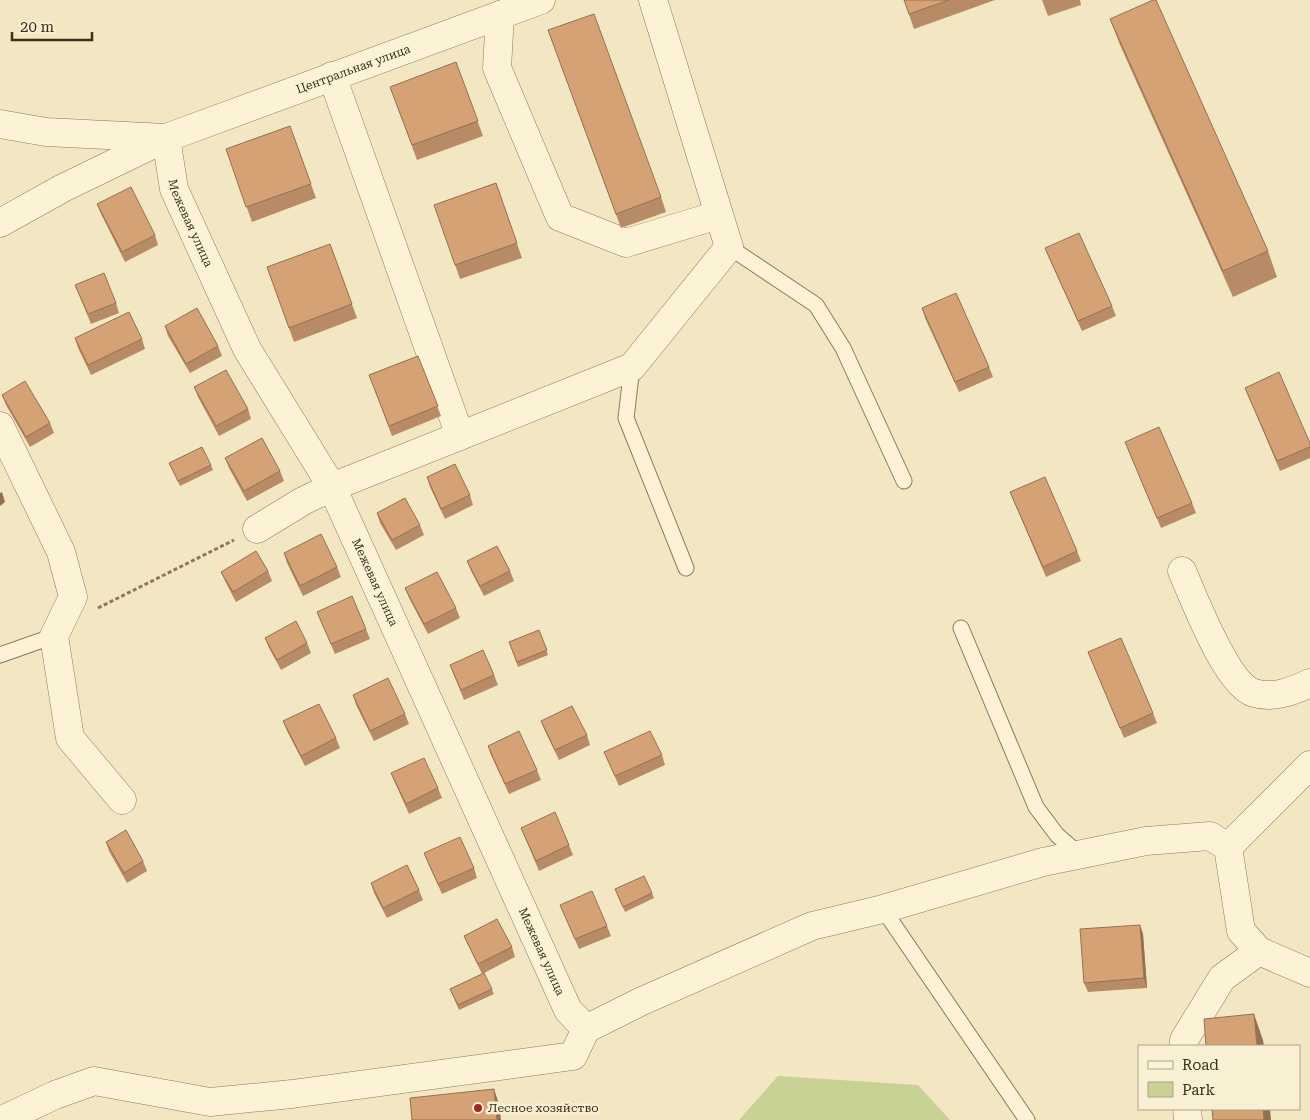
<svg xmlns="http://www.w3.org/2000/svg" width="1310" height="1120" font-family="'Roboto Serif',serif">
  <rect width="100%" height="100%" fill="#f3e7c3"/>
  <path fill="#c8d295" d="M778,1076L918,1085L950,1120H739Z"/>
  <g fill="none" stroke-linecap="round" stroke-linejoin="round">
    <defs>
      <path id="service" d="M729,247L816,305L843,348L904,481
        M632,367L626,418L686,568
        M961,628L1036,807L1057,835L1080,855
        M0,655L54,636
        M883,909L1027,1120"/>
      <g id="minor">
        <path d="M500,15L497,68L560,217L626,243L718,215"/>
        <path d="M332,76L460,436"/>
        <path id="s1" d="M0,124L46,132L166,138L174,189L247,349L332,487L568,1010L586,1029"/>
        <path id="s2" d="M0,223L63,188L166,138L541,0"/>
        <path d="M0,426L61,552L73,597L54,636L70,738L122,800"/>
        <path d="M257,529L303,501L332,487L632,367L729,247L653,0"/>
        <path d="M1182,571C1194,598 1226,684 1254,693C1273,699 1293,691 1310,683"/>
        <path d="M1228,847L1241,931L1259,951L1310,973"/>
        <path d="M1184,1046V1040L1222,978L1259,951"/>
        <path d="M1187,1109L1188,1120"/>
        <path d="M2,1120L55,1095L94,1081L210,1102L292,1094L573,1056L586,1029L640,1002L812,926L883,909L1043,862L1146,841L1210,836L1228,847L1310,765"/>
      </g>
    </defs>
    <use href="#service" stroke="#8f7857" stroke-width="17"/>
    <use href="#minor" stroke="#8f7857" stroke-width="29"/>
    <path stroke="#8f7857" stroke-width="3" stroke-dasharray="4 2.5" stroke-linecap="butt" d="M98,608L234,540"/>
    <use href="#service" stroke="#fcf3d7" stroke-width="15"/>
    <use href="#minor" stroke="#fcf3d7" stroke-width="28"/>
  </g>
  <path fill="#b78b65" d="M904,0H995L914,29Z
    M1042,0H1080L1081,5L1048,16Z
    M1110,19L1268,251L1277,277L1233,297L1120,45Z
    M548,30L661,197L666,212L621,228Z
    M456,62L483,136L417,160L390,87Z
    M290,126L316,198L252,222L226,149Z
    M496,183L522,258L460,279L434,205Z
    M97,204L155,235L158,245L125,262L101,214Z
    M330,244L357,318L294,342L267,267Z
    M1045,248L1112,306L1116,316L1082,331L1049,258Z
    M75,285L116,303L119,313L91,324Z
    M922,308L989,367L993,377L959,392L925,318Z
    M165,326L218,346L222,356L190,373L168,336Z
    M75,338L142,339L145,349L91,375L78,348Z
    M418,356L441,416L392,436L369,375Z
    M194,387L248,409L251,419L219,436L198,397Z
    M1245,388L1310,443V458L1280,471Z
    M2,395L50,423L54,433L30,447L6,405Z
    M1125,442L1192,503L1196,513L1161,528Z
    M225,458L280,471L284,481L247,501L229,468Z
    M169,463L211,465L213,470L180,486Z
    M427,477L470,495L473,505L445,519L430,487Z
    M1010,492L1077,551L1081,561L1046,577Z
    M377,513L420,525L424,535L396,550L380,523Z
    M284,553L337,567L341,577L303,596L287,563Z
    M467,561L510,571L514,581L484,596L471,571Z
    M268,571L272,581L236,602L225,581L221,572Z
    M405,588L456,608L460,618L428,634L409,598Z
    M317,612L366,629L370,639L335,654Z
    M539,630L548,655L518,667L509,642Z
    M265,638L307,643L311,653L281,670L269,648Z
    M1088,652L1153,713L1157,723L1124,738Z
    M450,665L494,675L498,685L464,700Z
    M353,695L405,714L409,724L374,741L356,705Z
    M283,721L336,738L340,748L305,766L287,731Z
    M541,721L587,735L590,745L559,760L545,731Z
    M488,746L537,770L541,780L509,794L491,755Z
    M604,752L662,755L665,765L619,786Z
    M391,773L438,788L442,798L409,814L395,783Z
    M521,828L569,845L573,855L539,871Z
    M106,842L143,861L147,871L127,883L109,851Z
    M424,853L474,868L477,878L442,894L428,863Z
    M371,883L419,890L423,900L387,918L374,893Z
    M652,893L654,898L625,912L617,894Z
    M560,905L607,926L611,936L579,949Z
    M1140,925L1143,934L1147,988L1088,992L1084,983Z
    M464,936L512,947L515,957L484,973L494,994L459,1010L450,989L482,974L468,945Z"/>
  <path fill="#957152" d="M2,492L5,502L0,506V493Z
    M1140,925L1143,934L1147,988L1144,978Z
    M1254,1014L1263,1040L1264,1046H1257Z
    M494,1089L499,1104L501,1120H497Z
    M1263,1109H1270L1271,1120H1264Z"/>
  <path fill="#d5a275" stroke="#957152" d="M904,0H949L909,14Z
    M1153,0H1156L1268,251L1223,271L1110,19Z
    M594,14L661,197L616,214L548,30Z
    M456,62L478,121L412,145L390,87Z
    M290,126L311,184L246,207L226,149Z
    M496,183L517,243L455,265L434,205Z
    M131,187L155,235L122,252L97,204Z
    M1079,233L1112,306L1078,321L1045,248Z
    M330,244L352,304L289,328L267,267Z
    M104,273L116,303L88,314L75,285Z
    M956,293L989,367L955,382L922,308Z
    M197,308L218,346L186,364L165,326Z
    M129,312L142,339L88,365L75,338Z
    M418,356L438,406L389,426L369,375Z
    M226,370L248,409L216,426L194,387Z
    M1279,372L1310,443V447L1277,461L1245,388Z
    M25,381L50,423L26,437L2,395Z
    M1159,427L1192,503L1157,518L1125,442Z
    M262,438L280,471L244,491L225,458Z
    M202,447L211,465L178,481L169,463Z
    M455,464L470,495L441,509L427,477Z
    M1045,477L1077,551L1043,567L1010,492Z
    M405,498L420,525L392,540L377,513Z
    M321,534L337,567L300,586L284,553Z
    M497,546L510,571L480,586L467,561Z
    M256,551L268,571L233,592L221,572Z
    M437,572L456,608L424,624L405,588Z
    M352,596L366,629L331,644L317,612Z
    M296,621L307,643L277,660L265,638Z
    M539,630L547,650L517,662L509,642Z
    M1121,638L1153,713L1120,728L1088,652Z
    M483,650L494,675L461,690L450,665Z
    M388,678L405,714L370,731L353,695Z
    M319,704L336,738L301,756L283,721Z
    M572,706L587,735L555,750L541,721Z
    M519,731L537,770L505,784L488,746Z
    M650,731L662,755L615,776L604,752Z
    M424,758L438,788L406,804L391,773Z
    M555,812L569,845L536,861L521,828Z
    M126,830L143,861L124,873L106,842Z
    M460,837L474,868L438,884L424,853Z
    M407,865L419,890L383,908L371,883Z
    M644,876L652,893L623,907L615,889Z
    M592,891L607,926L575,939L560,905Z
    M497,919L512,947L478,964L464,936Z
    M1140,925L1144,978L1084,983L1080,929Z
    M484,973L492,989L458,1005L450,989Z
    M1254,1014L1257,1046H1206L1204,1019Z
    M494,1089L497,1120H412L410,1098Z
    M1212,1109H1263L1264,1120H1213Z"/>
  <circle fill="#a52721" stroke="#f9f0d3" stroke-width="2" cx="478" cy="1108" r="5"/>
  <g text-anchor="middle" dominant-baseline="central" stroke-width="5" stroke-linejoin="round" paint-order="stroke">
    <g font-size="12" fill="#3d2e1d" stroke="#f9f0d3">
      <text stroke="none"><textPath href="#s2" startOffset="386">Центральная улица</textPath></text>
      <text stroke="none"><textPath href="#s1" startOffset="256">Межевая улица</textPath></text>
      <text stroke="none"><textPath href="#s1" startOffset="661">Межевая улица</textPath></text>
      <text stroke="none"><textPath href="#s1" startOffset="1066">Межевая улица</textPath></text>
    </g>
    <g font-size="12" fill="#3d2e1d" stroke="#f9f0d3" text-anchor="start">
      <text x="488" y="1108">Лесное хозяйство</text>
    </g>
  </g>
  <rect x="1138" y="1045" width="162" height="65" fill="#f9f0d3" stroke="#aea28a"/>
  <rect x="1148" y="1061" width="25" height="8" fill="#fcf3d7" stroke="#aea28a"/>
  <text x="1182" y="1070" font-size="15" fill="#3d2e1d">Road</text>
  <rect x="1148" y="1082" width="25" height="15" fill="#c8d295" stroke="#aea28a"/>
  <text x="1182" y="1095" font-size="15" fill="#3d2e1d">Park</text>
  <path d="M12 32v8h80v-8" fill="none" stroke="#3d2e1d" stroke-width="2.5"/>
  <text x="20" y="32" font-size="15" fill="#3d2e1d" stroke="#f9f0d3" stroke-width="4" paint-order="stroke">20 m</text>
</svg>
